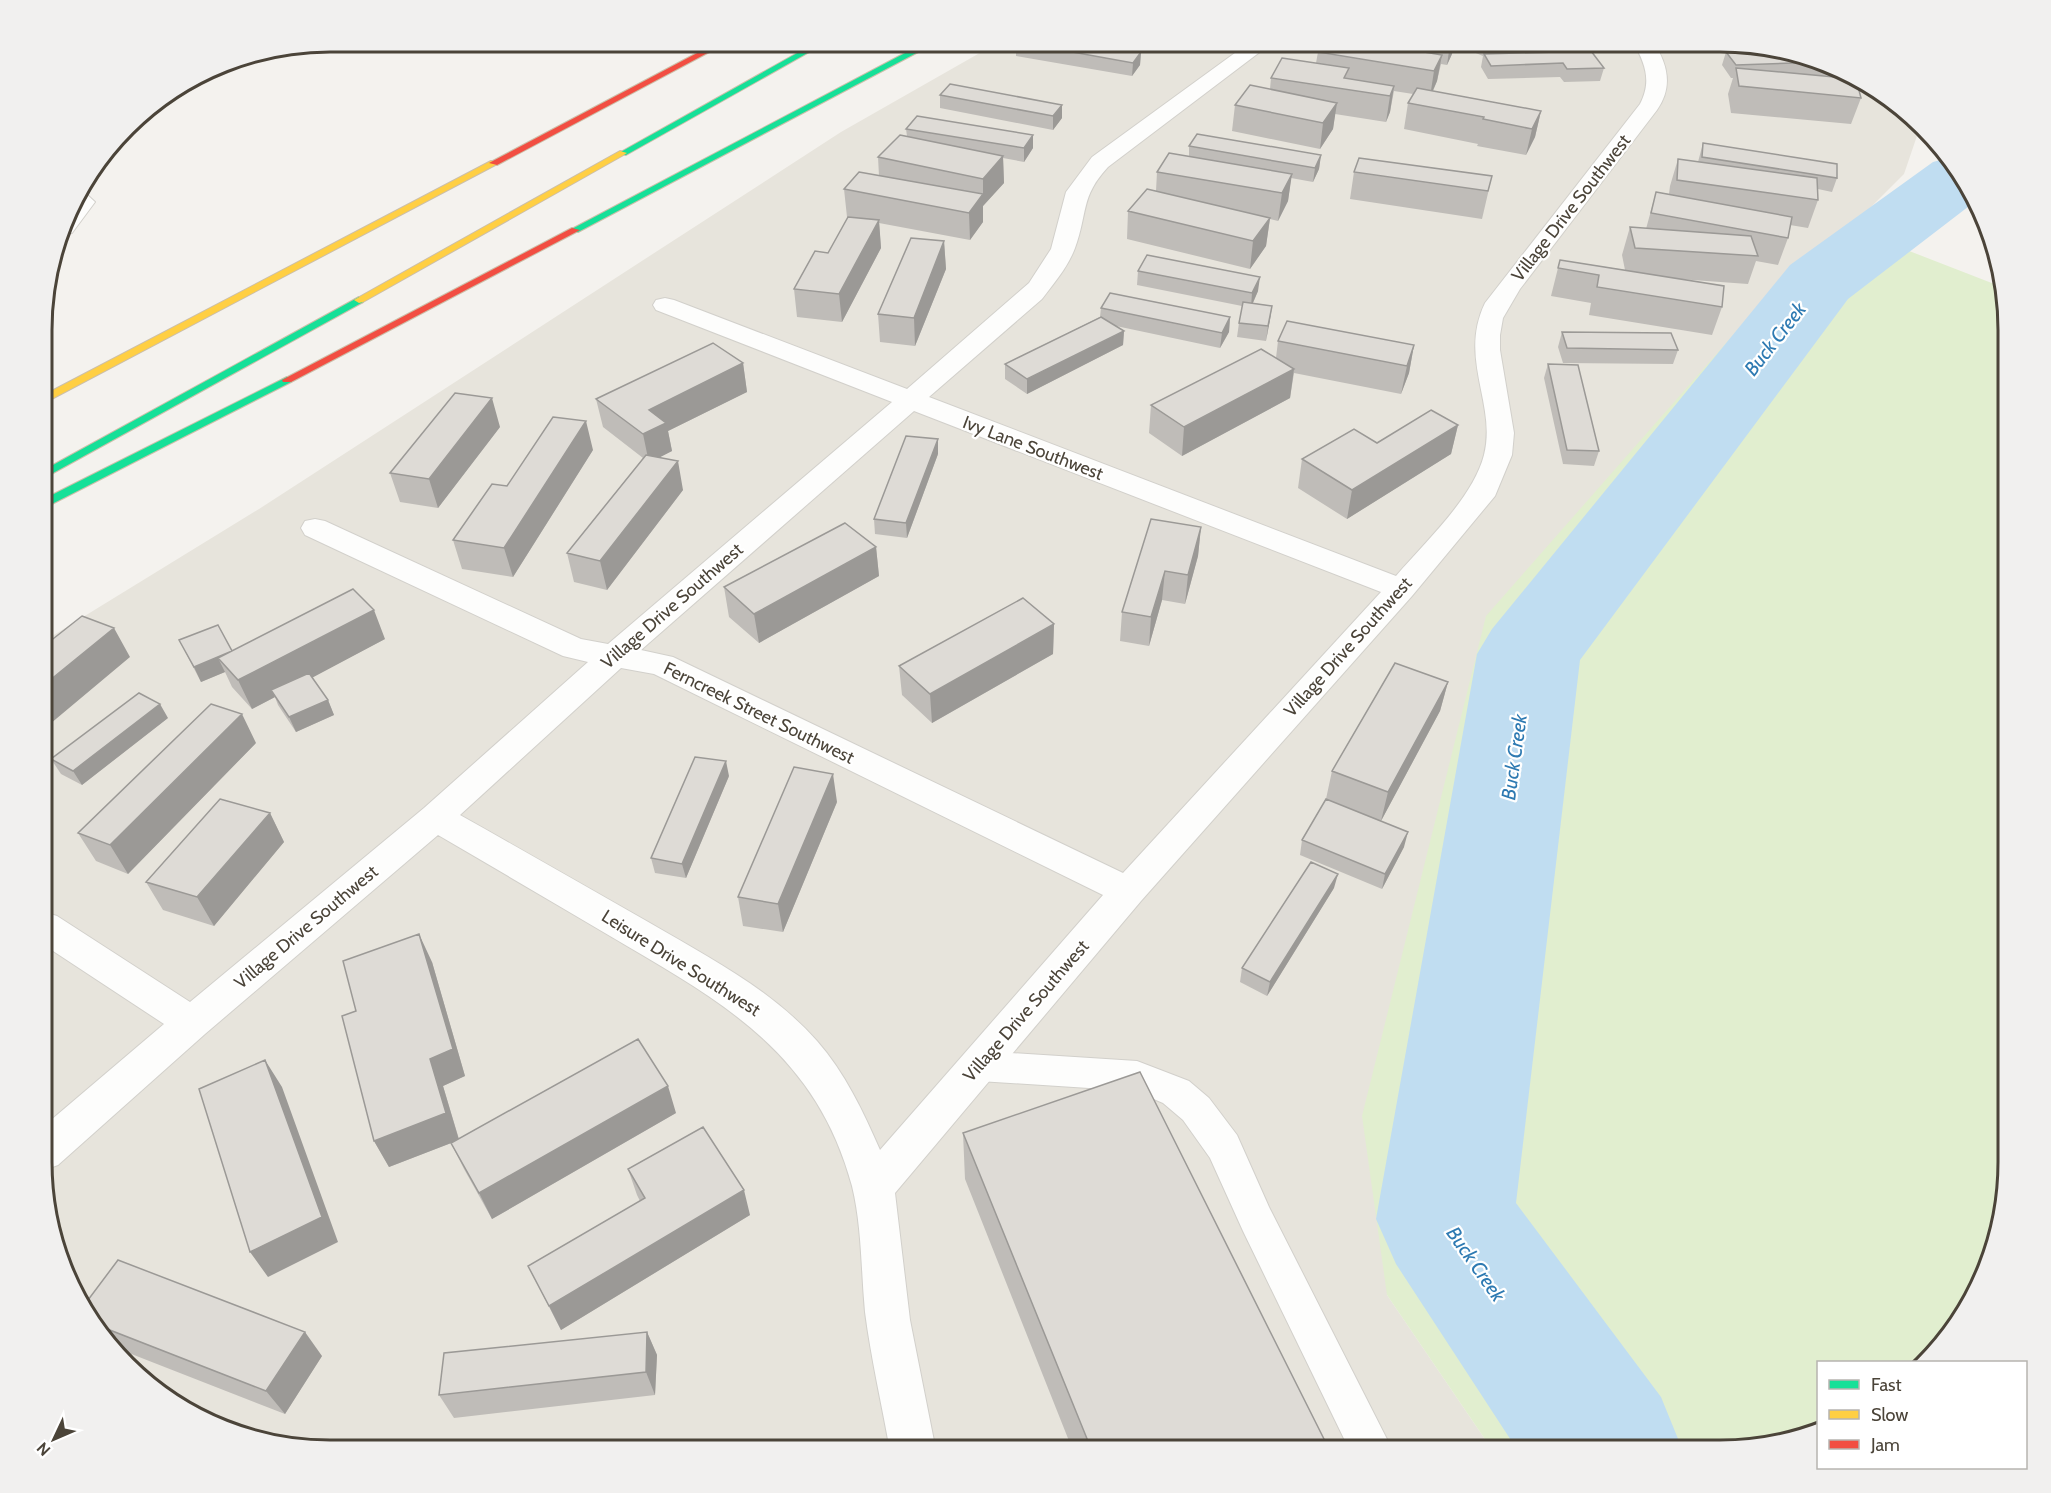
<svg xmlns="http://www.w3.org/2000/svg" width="2051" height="1493" font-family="Cabin,sans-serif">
  <rect width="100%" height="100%" fill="#f4f2ee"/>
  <path fill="#e7e4dc" d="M999,42L1739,43L1831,64L1897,102L1919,130L1904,174L1850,228L1748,318L1387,1295L1493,1451L312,1450L220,1429L154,1391L80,1307L44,1200V641L259,509L841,132Z"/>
  <path fill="#e1eecf" d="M1850,228L2002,287L2008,312V1181L1987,1273L1949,1339L1920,1362H1818V1428L1721,1451H1493L1387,1295L1362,1116L1486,616L1748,318Z"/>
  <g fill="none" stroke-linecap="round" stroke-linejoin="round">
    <path fill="#c0ddf1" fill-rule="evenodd" d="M1944,159L1977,200L1848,299L1580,660L1516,1203L1661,1397L1683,1451H1518L1396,1264L1376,1219L1477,654L1492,629L1790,265L1933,162Z"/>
    <defs>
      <path id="lane" d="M82,190L95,202L72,233L62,234L73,201Z
        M979,1051L1137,1061L1189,1081L1209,1098L1237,1135L1269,1207L1393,1451H1350L1243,1231L1210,1158L1183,1120L1163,1103L1135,1091L979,1081L966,1077L961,1066L966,1055Z"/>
      <path id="street" d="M1250,42H1273L1108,167C1080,197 1088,213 1075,248C1068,267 1054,283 1042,299L929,397L1396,576C1425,542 1473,498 1484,455C1497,404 1458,359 1485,303L1640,104C1652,81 1645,64 1634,43H1654C1668,65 1673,87 1657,110L1520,289L1503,318L1500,335V350L1514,433L1512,455L1495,496L1412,596L1141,901L895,1193L910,1320L936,1451H890C882,1405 871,1359 865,1312C861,1270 862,1227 852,1186C816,1052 721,1001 610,936C553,902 496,869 438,835L205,1034L58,1165L44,1170V1126L164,1024L44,945V912L57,916L190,1002L424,808L588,662L563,656L305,535L301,528L305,521L315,519L325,521L581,639L608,644L892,402L656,310L653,305L656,300L665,298L674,300L907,389L1029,283L1051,249L1066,192L1092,157ZM914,411L1381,592L1123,873L673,657L641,650ZM621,668L654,674L1103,895L880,1150C863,1111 845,1073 817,1041C771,989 708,957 650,923C587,887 524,851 460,815Z"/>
      <path id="fast" d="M817,42H827L626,155L619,153Z
        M926,42H937L578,232L570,230Z
        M359,297L364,300L363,302L44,478V470Z
        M287,377L292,380L291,382L44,508V499Z"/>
      <path id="slow" d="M620,151L627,153L363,302L359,303L354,300Z
        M491,161L499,163L44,403V395Z"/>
      <path id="jam" d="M718,42H728L497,165L489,163Z
        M572,228L580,230L291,382H283L282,380Z"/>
    </defs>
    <use href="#lane" stroke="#d2d0cb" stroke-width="2"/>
    <use href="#street" stroke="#d2d0cb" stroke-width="2"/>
    <use href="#fast" stroke="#ccbfa9" stroke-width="2"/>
    <use href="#slow" stroke="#ccbfa9" stroke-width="2"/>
    <use href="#jam" stroke="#ccbfa9" stroke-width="2"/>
    <use href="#lane" fill="#fdfdfc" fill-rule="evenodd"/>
    <use href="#street" fill="#fdfdfc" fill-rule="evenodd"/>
    <use href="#fast" fill="#16e098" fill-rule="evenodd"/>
    <use href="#slow" fill="#ffcf43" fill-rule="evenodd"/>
    <use href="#jam" fill="#f24e42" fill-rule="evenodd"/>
  </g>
  <path fill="#bfbcb8" d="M1323,42H1454L1452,54L1447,65L1441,64L1437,81L1433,91L1541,111L1535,137L1526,155L1477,146L1478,144L1404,129L1408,103L1413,94L1394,91L1390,112L1386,122L1335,114L1333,129L1320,149L1232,131L1235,105L1270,89L1271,78L1316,63L1318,52Z
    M1473,42L1521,43L1500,54L1604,68L1600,81L1564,82L1560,77L1488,79L1481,67L1483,56L1471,51Z
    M1016,43L1141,52L1140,65L1132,76L1016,56Z
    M1774,51L1831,64L1836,67L1833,75L1817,76L1861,98L1851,124L1731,113L1728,94L1733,78H1731L1722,65L1726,52Z
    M940,95L1062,105V118L1053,130L940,108Z
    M906,129L1033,148L1024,162L1003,158L1004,183L983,206V222L970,240L879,223L881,248L842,322L797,317L794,289L828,253L848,217H847L844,189L879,176L878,157L907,136Z
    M1703,143L1837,178L1832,192L1818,189V200L1808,228L1790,225L1788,238L1778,265L1756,261L1748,284L1679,279L1722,307L1712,335L1589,315L1591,303L1551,296L1560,260L1625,270L1622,255L1630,227L1646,229L1656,192L1669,194L1670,186L1678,159L1698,162Z
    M1189,146L1321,155L1319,169L1313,182L1291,178L1288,201L1278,221L1270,219L1266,246L1250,269L1127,239L1128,211L1156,191L1157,172L1189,156Z
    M1354,172L1492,176L1482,219L1350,199Z
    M944,241L946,269L915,346L880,342L878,314Z
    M1138,271L1258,291L1253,303L1272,306L1266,341L1237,337L1239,323L1242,306L1137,285Z
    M1101,308L1230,317L1229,332L1220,348L1116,326L1124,331L1123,345L1027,394L1005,379V364L1100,317Z
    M1562,332L1678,350L1673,364L1563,363L1558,347Z
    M1278,341L1414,345L1409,373L1401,394L1294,373L1290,398L1182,456L1149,433L1151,405L1276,358Z
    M743,363L747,392L668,431L672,451L659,457L683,490L607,590L574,582L567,553L643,458L603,427L596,399Z
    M1548,364L1599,451L1594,466L1563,464L1544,378Z
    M1458,425L1451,454L1347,519L1298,488L1302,459Z
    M500,427L438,508L400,502L390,473Z
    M593,450L513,577L462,569L453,540L507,486Z
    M938,454L907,538L875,534L874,519Z
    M1201,527L1198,556L1185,604L1162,600L1149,646L1120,641L1122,612Z
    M876,547L879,576L759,643L729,617L724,587Z
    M1054,624L1053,654L932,723L902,695L899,666Z
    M385,639L312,677L328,700L334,715L296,732L278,705L275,697L252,709L232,687L225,672L201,682L179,640L232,651Z
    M1448,682L1440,711L1381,821L1404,847L1382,889L1300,855L1302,840L1326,799L1332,771Z
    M168,718L82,785L61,774L51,759Z
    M256,743L128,874L96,861L78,833Z
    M729,776L686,878L655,873L651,858Z
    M837,802L783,932L743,926L738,897Z
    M270,813L284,842L214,926L163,910L146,882Z
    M1334,888L1267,996L1240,982L1242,968Z
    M432,962L465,1076L443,1086L459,1139L676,1113L492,1219L464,1169L451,1143L389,1167L374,1141L356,1011Z
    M963,1133L1330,1451H1073L965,1179Z
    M628,1169L750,1215L561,1330L528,1266L640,1201L637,1195Z
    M82,1308L322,1356L285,1414L116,1348Z
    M647,1332L657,1355L655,1395L454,1418L439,1395Z"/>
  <path fill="#9b9996" d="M1454,42L1452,54L1447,65L1449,51Z
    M1499,42L1521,43L1491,59L1494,45Z
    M1141,52L1140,65L1132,76L1133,63Z
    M1442,55L1437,81L1430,97L1434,71Z
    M1394,86L1390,112L1386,122L1390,96Z
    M1337,103L1333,129L1320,149L1323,123Z
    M1062,105V118L1053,130V116Z
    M1541,111L1535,137L1526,155L1532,129Z
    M1033,135V148L1024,162V148Z
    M1321,155L1319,169L1313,182L1315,168Z
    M1003,156L1004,183L983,206V179Z
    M1292,174L1288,201L1278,221L1282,193Z
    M983,194V222L970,240L969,213Z
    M1270,218L1266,246L1250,269L1253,241Z
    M879,220L881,248L842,322L839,294Z
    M944,241L946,269L915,346L914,318Z
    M1260,277L1258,291L1251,307L1252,293Z
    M1272,306L1270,320L1266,341L1268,326Z
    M1230,317L1229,332L1220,348L1222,333Z
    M1124,331L1123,345L1027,394V379Z
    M1414,345L1409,373L1401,394L1407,366Z
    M743,363L747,392L668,431L672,451L649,463L643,434L649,410Z
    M1294,369L1290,398L1182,456L1184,427Z
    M492,398L500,427L438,508L429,479Z
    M586,421L593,450L513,577L504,548Z
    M1458,425L1451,454L1347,519L1352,490Z
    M938,439V454L907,538L906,523Z
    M678,461L683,490L607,590L600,561Z
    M1201,527L1198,556L1185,604L1188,575Z
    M876,547L879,576L759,643L754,614Z
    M1165,571L1162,600L1149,646L1151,617Z
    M374,610L385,639L276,697L271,690L275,697L252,709L238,680Z
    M1054,624L1053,654L932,723L930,694Z
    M114,628L130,657L44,729V685Z
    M232,651L218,658L225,672L201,682L194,667Z
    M1448,682L1440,711L1381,821L1388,792Z
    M328,700L334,715L296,732L289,717Z
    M160,704L168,718L82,785L73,771Z
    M242,714L256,743L128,874L110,845Z
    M726,761L729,776L686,878L682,864Z
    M833,774L837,802L783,932L778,904Z
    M270,813L284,842L214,926L197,897Z
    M1408,832L1404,847L1382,889L1385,874Z
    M1338,874L1334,888L1267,996L1270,982Z
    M419,934L432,962L465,1076L443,1086L459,1140L389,1167L374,1141Z
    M265,1060L282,1087L338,1242L268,1277L250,1252Z
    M668,1086L676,1113L492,1219L479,1193Z
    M744,1190L750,1215L561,1330L549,1306Z
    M305,1332L322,1356L285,1414L266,1391Z
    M647,1332L657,1355L655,1395L646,1372Z"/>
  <path fill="#dedbd6" stroke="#9b9996" stroke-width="1.5" d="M1017,42H1084L1141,52L1133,63Z
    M1323,42H1364L1442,55L1434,71L1318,52Z
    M1397,42H1454L1449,51Z
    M1486,42H1499L1494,45Z
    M1591,51L1604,68L1567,69L1563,63L1491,66L1484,54Z
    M1774,51L1824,62L1736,65L1726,52Z
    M1282,58L1349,68L1344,78L1394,86L1390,96L1271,78Z
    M1736,68L1856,79L1861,98L1739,86Z
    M950,84L1062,105L1053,116L940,95Z
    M1250,85L1337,103L1323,123L1235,105Z
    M1417,88L1541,111L1532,129L1483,119L1484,117L1408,103Z
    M917,116L1033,135L1024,148L906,129Z
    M1197,134L1321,155L1315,168L1189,146Z
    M900,135L1003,156L983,179L878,157Z
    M1703,143L1837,164V178L1702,157Z
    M1169,153L1292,174L1282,193L1157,172Z
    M1359,158L1492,176L1488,191L1354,172Z
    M1678,159L1817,178L1818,200L1677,180Z
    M859,172L983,194L969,213L844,189Z
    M1147,189L1270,218L1253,241L1128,211Z
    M1656,192L1792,217L1788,238L1651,213Z
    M848,217L879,220L839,294L794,289L815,251L828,253Z
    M1630,227L1751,236L1758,256L1635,248Z
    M911,238L944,241L914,318L878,314Z
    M1147,255L1260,277L1252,293L1138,271Z
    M1560,260L1724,286L1722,307L1597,287L1599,275L1558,268Z
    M1110,293L1230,317L1222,333L1101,308Z
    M1243,302L1272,306L1268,326L1239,323Z
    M1101,317L1124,331L1027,379L1005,364Z
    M1287,321L1414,345L1407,366L1278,341Z
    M1562,332L1671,333L1678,350L1567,348Z
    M713,343L743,363L649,410L666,423L643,434L596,399Z
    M1261,349L1294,369L1184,427L1151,405Z
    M1548,364L1578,365L1599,451L1567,450Z
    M455,393L492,398L429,479L390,473Z
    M1431,410L1458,425L1352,490L1302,459L1354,429L1377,443Z
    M553,417L586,421L504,548L453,540L492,484L507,486Z
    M906,436L938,439L906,523L874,519Z
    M646,455L678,461L600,561L567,553Z
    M1151,519L1201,527L1188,575L1165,571L1151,617L1122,612Z
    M845,523L876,547L754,614L724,587Z
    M353,589L374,610L238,680L218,658Z
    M1023,598L1054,624L930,694L899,666Z
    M82,616L114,628L44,685V646Z
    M218,625L232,651L194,667L179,640Z
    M1395,663L1448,682L1388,792L1332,771Z
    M309,673L328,700L289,717L271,690Z
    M139,693L160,704L73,771L51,759Z
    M211,704L242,714L110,845L78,833Z
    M695,757L726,761L682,864L651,858Z
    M794,767L833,774L778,904L738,897Z
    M220,799L270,813L197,897L146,882Z
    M1326,799L1408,832L1385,874L1302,840Z
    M1311,862L1338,874L1270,982L1242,968Z
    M419,934L453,1049L430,1059L446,1113L374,1141L342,1016L356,1011L343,961Z
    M638,1039L668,1086L479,1193L451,1143Z
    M265,1060L322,1217L250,1252L199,1089Z
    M1140,1072L1330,1451H1092L963,1133Z
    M703,1127L744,1190L549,1306L528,1266L645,1198L628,1169Z
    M118,1260L305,1332L266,1391L97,1325L82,1308Z
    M647,1332L646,1372L439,1395L444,1353Z"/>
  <g text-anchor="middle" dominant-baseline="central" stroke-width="4.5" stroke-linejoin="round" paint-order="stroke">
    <g font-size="18" fill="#4b4439" stroke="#fff">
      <text transform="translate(1571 208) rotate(-52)">Village Drive Southwest</text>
      <text transform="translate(1033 448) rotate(21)">Ivy Lane Southwest</text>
      <text transform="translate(672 606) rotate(-41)">Village Drive Southwest</text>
      <text transform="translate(1348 647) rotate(-48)">Village Drive Southwest</text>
      <text transform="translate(759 713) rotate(26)">Ferncreek Street Southwest</text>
      <text transform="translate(306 927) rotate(-40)">Village Drive Southwest</text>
      <text transform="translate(681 963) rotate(32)">Leisure Drive Southwest</text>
      <text transform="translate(1026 1011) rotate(-49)">Village Drive Southwest</text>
    </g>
    <g font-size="20" font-style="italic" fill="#2e7ab2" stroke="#fff">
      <text transform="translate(1775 339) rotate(-52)">Buck Creek</text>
      <text transform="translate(1514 757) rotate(-82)">Buck Creek</text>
      <text transform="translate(1476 1264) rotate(55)">Buck Creek</text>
    </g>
  </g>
  <path d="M0 0H2051V1493H0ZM330 52H1720A278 278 0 0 1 1998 330V1162A278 278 0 0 1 1720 1440H330A278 278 0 0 1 52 1162V330A278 278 0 0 1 330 52Z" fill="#f1f0ef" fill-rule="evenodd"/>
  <path fill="none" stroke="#4b4439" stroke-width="3" d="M330 52H1720A278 278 0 0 1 1998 330V1162A278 278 0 0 1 1720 1440H330A278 278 0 0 1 52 1162V330A278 278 0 0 1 330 52Z"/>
  <rect x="1817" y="1361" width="210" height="108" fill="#ffffff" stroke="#b7b4b0" stroke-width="1.5"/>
  <rect x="1829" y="1380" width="30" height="9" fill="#16e098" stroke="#b7b4b0" stroke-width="1.5"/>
  <text x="1871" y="1391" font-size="18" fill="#4b4439">Fast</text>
  <rect x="1829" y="1410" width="30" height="9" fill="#ffcf43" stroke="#b7b4b0" stroke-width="1.5"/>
  <text x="1871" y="1421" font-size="18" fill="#4b4439">Slow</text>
  <rect x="1829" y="1440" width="30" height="9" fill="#f24e42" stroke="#b7b4b0" stroke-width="1.5"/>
  <text x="1871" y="1451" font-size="18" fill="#4b4439">Jam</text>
  <g transform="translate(54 1439) rotate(226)" stroke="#ffffff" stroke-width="4.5" paint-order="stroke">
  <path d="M0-4.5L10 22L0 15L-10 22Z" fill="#4b4439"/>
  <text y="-9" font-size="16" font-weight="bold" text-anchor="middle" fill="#4b4439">N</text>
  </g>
</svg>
